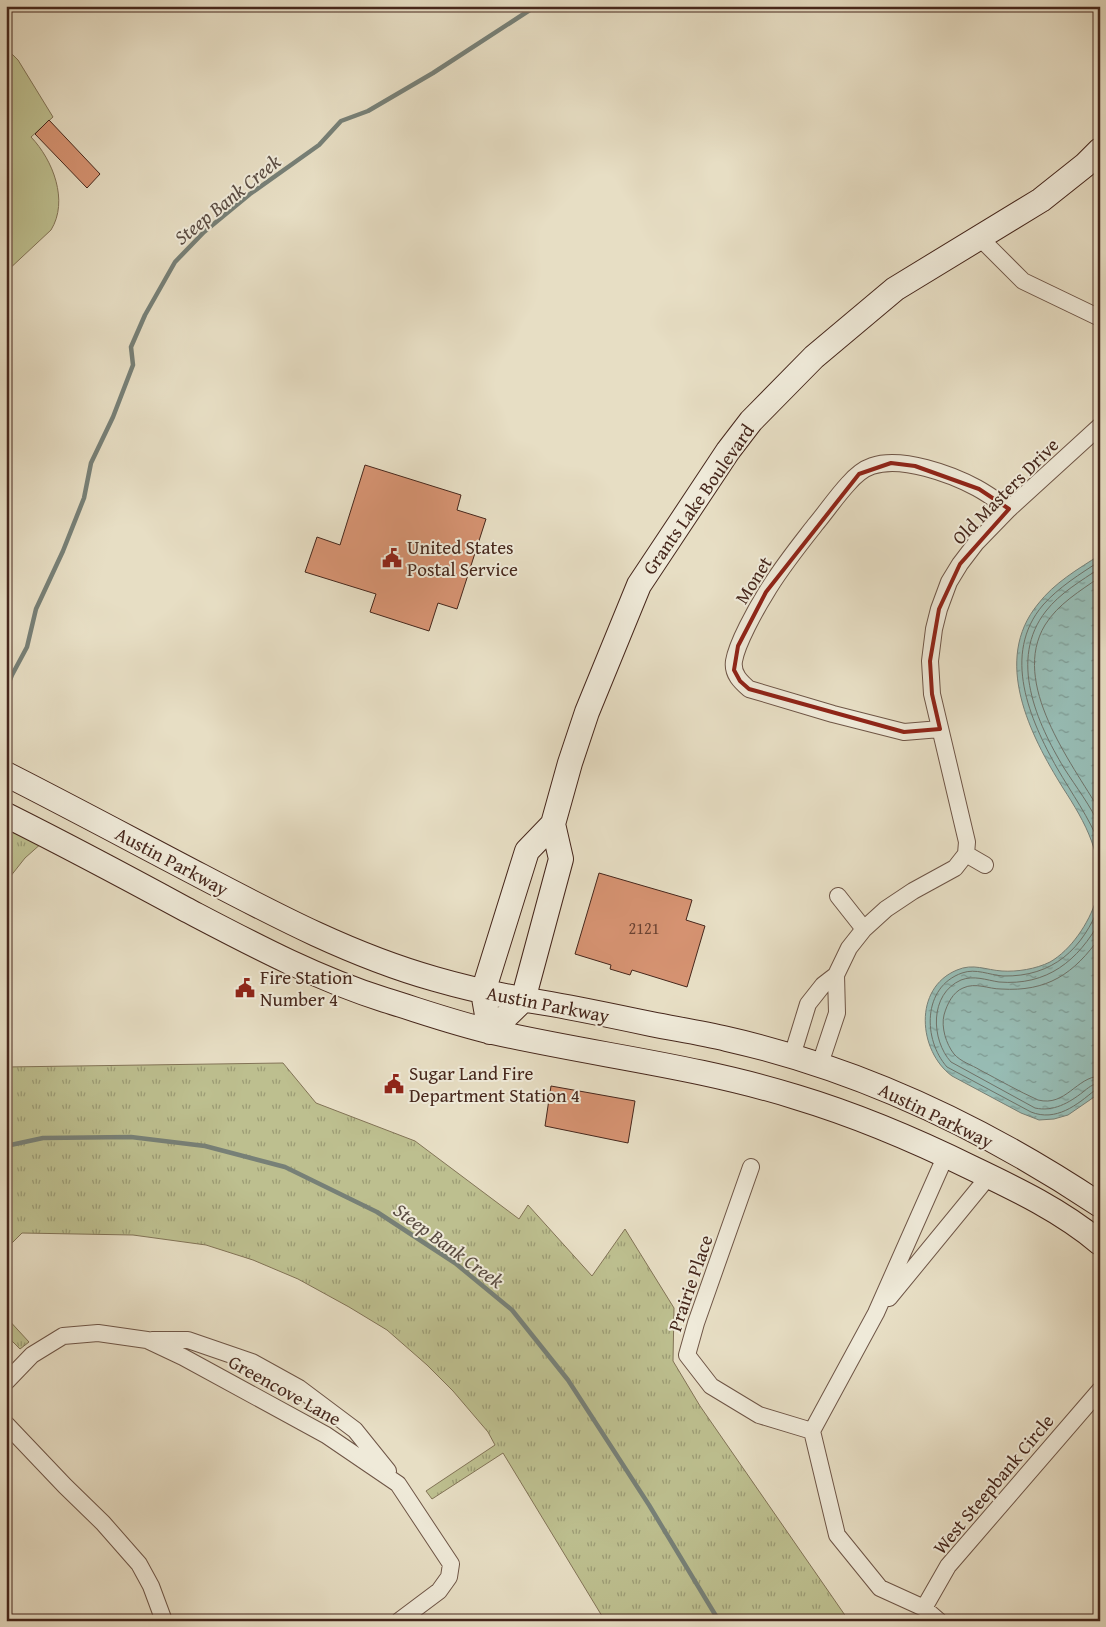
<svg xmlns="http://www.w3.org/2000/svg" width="1106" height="1627" font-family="'Gentium Book Plus',serif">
  <defs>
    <pattern id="grass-tufts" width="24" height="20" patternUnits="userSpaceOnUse" patternTransform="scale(1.25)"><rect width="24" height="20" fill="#bdbf8f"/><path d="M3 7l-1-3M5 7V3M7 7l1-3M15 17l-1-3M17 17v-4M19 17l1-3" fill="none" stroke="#9b9b74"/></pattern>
    <pattern id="water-ripples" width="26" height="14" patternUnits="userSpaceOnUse" patternTransform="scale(1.25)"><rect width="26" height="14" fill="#97bcb4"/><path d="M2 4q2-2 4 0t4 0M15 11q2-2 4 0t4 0" fill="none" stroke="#7d9992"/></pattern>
  </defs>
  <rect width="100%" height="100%" fill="#e7dec4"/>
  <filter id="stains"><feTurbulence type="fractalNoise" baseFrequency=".004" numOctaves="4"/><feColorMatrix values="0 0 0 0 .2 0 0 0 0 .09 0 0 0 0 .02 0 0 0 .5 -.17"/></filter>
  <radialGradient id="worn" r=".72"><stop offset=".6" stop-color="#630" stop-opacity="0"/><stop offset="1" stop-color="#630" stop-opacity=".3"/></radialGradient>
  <path fill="url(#grass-tufts)" stroke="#827356" d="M6,826L43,842L25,858L6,882Z
    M283,1063L316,1103L415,1141L519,1219L528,1205L592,1276L625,1229L674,1308L673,1361L700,1406L849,1621H605L503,1453L432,1499L426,1491L495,1445L488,1432L453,1391L427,1365L387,1330L349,1307L298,1279L253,1260L206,1245L133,1235L22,1233L6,1249V1067Z
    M6,1317L29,1342L20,1349L6,1335Z"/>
  <path fill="#bdbf8f" stroke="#827356" d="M6,48L18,60L53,117L31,137C53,160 69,201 51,230L6,272Z"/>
  <path fill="url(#water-ripples)" stroke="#778077" d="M1100,555V1093L1068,1115L1054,1119L1039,1120L1021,1113L952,1076C918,1051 913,988 957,970C973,963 986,970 1002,971C1017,972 1036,969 1050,962C1071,950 1089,923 1096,900C1106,858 1085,822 1063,788C1030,735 992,660 1038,604C1054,583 1078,569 1100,555Z"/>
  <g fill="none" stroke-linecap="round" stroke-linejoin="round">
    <path stroke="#6e7268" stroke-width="1" d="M1100,561C1080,574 1059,587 1043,605C1001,654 1030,720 1057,768C1072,794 1089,817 1100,845
      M1100,568C1081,581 1060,593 1046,611C1008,659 1037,723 1064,768C1076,787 1091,806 1100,827
      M1100,577C1080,591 1058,604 1045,625C1010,683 1071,762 1100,811
      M1100,904C1083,949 1053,977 1003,976C989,975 976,968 962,973C922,987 923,1040 947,1067L1031,1112C1056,1122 1077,1105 1095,1090L1100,1089
      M1100,921C1078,961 1047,986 999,982C986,980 974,975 961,980C929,994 931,1040 951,1062L1035,1108C1053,1112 1069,1103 1083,1092C1088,1088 1092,1084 1100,1083
      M1100,937C1074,974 1047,992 1001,989C988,989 976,982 963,988C953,992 947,1004 944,1015C941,1027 946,1044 954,1054C961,1062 972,1065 980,1070C999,1080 1018,1091 1038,1100C1066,1107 1076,1077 1100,1076"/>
    <path stroke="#778077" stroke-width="4.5" d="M6,690L12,675L27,647L36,609L63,551L84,498L91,463L113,417L133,365L131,347L145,315L175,262L204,232L250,194L319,145L341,121L368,111L433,73L536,6
      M6,1146L43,1138L131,1137L205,1146L285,1167L377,1212L455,1263L512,1310L568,1380L649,1505L719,1621"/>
  </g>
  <path fill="#d69372" stroke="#46271c" d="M49,120L100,174L87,188L35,134Z
    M365,465L461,495L457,510L486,519L457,609L438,603L429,631L370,612L376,594L305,572L317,537L340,545Z
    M599,873L692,900L686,920L705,926L687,987L632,970L630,975L610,969L611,965L575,954Z
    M551,1086L635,1101L628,1143L545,1126Z"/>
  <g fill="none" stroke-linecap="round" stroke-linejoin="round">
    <defs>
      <path id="street" d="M980,238L1023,281L1100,318
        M940,729L904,732L833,714L749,689C741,682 732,674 734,661C737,643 756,609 766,593C780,569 798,547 815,525C826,512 836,497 848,484C854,477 863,469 872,466C902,456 951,474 977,488C988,494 999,502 1009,509
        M966,854L985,865
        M838,896L864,929
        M792,1056L808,1004L823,985L836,975L849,948L864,929L886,909L913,891L955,868L966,854L967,842L932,694L930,661L934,629L939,609L949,582L960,564L976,543L1009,509L1100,426
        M820,1064L837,1013L836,975
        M751,1167L696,1323L687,1355L711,1386L759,1415L812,1431
        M889,1298L989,1176
        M152,1340H188L252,1362L299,1388L355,1430L388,1471
        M6,1382L32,1355L63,1336L98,1333L147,1340L183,1357L326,1435L398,1484L451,1564L449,1577L439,1591L399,1621
        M6,1424L65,1486L103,1523L139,1564L151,1586L164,1621
        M924,1608L948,1566L1100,1390
        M939,1621L924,1608L880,1588L837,1535L812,1431L876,1313L946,1155"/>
      <path id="secondary" d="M6,774C71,807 136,842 201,876C277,916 353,956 435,979C473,990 512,998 551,1004C585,1010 618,1017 651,1024C676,1029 702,1033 727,1039C860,1069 986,1129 1100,1205
        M6,815C66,845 126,877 185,909C250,943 315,978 385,1000C421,1011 457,1024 493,1032C594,1055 697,1066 796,1097C856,1115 915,1140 972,1168C1016,1189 1062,1211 1100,1243
        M490,1032L523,1000L561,859L553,824L570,763L587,712L639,585L728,451L751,421L814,357L895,289L1041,200L1085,165L1100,150
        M490,1032L483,992L527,851L553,824"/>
    </defs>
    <use href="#street" stroke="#6e5546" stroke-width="18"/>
    <use href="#secondary" stroke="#46271c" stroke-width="26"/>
    <use href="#street" stroke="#efead9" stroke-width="16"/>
    <use href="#secondary" stroke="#efead9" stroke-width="24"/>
  </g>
  <path fill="none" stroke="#8f2418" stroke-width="4" stroke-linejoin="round" d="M891,463L915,466L979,489L1009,509L960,564L939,609L930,661L932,694L940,729L904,732L749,689L740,681L734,670L738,646L766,592L859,474Z"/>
  <defs>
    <symbol id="civic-bare" viewBox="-9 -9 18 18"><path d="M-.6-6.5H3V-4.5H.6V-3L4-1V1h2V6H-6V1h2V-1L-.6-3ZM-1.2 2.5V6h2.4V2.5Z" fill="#8f2418" stroke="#efead9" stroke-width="2.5" paint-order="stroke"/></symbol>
  </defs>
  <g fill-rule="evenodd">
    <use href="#civic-bare" x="378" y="544" width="28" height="28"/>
    <use href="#civic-bare" x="231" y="974" width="28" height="28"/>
    <use href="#civic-bare" x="380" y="1070" width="28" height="28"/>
  </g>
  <g text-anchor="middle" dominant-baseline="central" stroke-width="4" stroke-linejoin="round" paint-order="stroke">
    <g font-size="16" fill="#6a4232">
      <text x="644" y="928">2121</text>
    </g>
    <g font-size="19" fill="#46271c" stroke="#efead9">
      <text transform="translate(1005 491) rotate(-45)">Old Masters Drive</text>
      <text transform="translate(698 499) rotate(-55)">Grants Lake Boulevard</text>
      <text transform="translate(753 580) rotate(-58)">Monet</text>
      <text transform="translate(172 861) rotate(28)">Austin Parkway</text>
      <text transform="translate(548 1004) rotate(11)">Austin Parkway</text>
      <text transform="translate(936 1115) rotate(26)">Austin Parkway</text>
      <text transform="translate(690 1283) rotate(-71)">Prairie Place</text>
      <text transform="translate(285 1390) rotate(29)">Greencove Lane</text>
      <text transform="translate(993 1484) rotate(-50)">West Steepbank Circle</text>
    </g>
    <g font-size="19" fill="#46271c" stroke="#efead9" text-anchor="start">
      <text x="407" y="547">United States<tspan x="407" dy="22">Postal Service</tspan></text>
      <text x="260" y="977">Fire Station<tspan x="260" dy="22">Number 4</tspan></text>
      <text x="409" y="1073">Sugar Land Fire<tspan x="409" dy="22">Department Station 4</tspan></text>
    </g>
    <g font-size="20" font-style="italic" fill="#5a4c42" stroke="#efead9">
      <text transform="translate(227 199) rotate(-39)">Steep Bank Creek</text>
      <text transform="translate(449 1245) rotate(36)">Steep Bank Creek</text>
    </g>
  </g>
  <rect width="1106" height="1627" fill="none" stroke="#e7dec4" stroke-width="25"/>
  <rect x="8" y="8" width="1091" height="1612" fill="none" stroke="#46271c" stroke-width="2.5"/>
  <rect x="12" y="12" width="1081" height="1602" fill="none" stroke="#46271c"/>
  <rect width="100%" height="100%" filter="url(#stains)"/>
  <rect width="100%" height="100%" fill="url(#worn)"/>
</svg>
